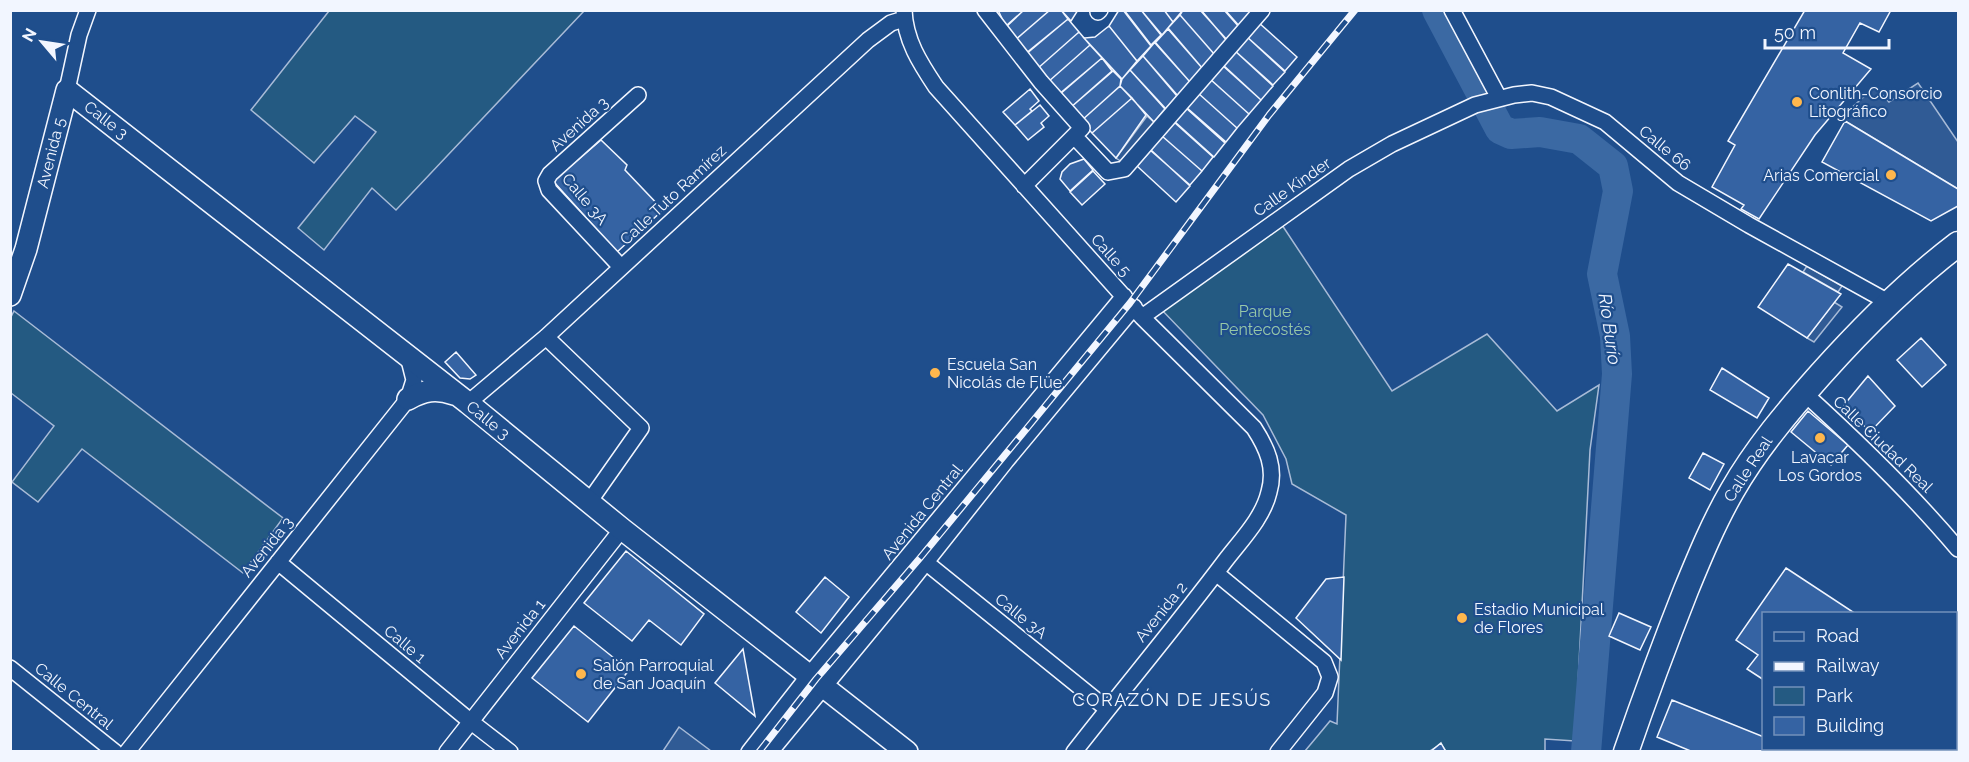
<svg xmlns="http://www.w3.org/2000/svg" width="1969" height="762" font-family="Raleway,sans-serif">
  <rect width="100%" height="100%" fill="#1f4e8c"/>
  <path fill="#245a82" stroke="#a8bbd7" stroke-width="1.5" d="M329,11L330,10L584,11L396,210L372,188L324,250L298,228L376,132L355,116L314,163L251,110Z
    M1282,225L1392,391L1487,334L1557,411L1599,385L1590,450L1575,741L1545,739V752L1446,751L1441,744L1430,751H1305L1330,721L1337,724L1346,515L1292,484L1286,459L1263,415L1157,305Z
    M14,311L283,518L243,573L82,449L38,502L12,482L54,426L11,393L10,319Z"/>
  <path fill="#305b95" stroke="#a8bbd7" stroke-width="1.5" d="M1918,83L1958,142V189L1840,118L1875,87L1889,102Z
    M1147,116L1156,124L1122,162L1116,158Z
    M1807,266L1842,286L1838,292L1803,272Z
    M1834,302L1842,307L1814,342L1807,338Z
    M679,727L711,751H663Z"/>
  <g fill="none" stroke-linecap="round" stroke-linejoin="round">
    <path stroke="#3b69a3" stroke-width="30" d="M1437,10L1500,129L1511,134L1540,132L1579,139L1613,166L1618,191L1602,274L1615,336L1617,374L1586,752"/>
  </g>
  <path fill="#3563a3" stroke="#f2f6ff" stroke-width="1.5" d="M998,10H1024L1006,27Z
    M1024,10H1050L1014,41L1005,27Z
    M1050,10H1061L1068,19L1025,54L1014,41Z
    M1061,10H1078L1071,21Z
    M1119,10H1123L1151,46L1137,61L1109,26Z
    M1124,10H1141L1161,35L1151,45Z
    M1141,10H1164L1173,22L1162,35Z
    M1164,10H1183L1173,22Z
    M1183,10H1200L1228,41L1215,55L1180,15Z
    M1201,10H1224L1240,28L1228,42Z
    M1225,10H1249L1253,15L1241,28Z
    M1805,10H1891L1879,32L1860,23L1843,53L1871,69L1815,135L1759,219L1741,209L1744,205L1712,187L1735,145L1728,141Z
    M1180,15L1215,55L1203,69L1168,28Z
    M1068,19L1079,32L1037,69L1025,55Z
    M1258,22L1297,57L1285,71L1246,36Z
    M1109,26L1137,61L1122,79L1084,38L1095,37Z
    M1168,29L1203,69L1190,82L1155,43Z
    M1079,32L1090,45L1048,82L1037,69Z
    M1246,36L1285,72L1273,85L1234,50Z
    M1155,42L1190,82L1178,96L1143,56Z
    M1090,45L1102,58L1058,95L1048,82Z
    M1234,50L1273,86L1261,100L1222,64Z
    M1143,56L1177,96L1166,109L1130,70Z
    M1102,58L1112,71L1070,108L1059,95Z
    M1222,65L1261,100L1249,114L1209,78Z
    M1130,70L1165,109L1154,122L1120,86L1122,79Z
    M1113,71L1121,79L1120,86L1081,121L1070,108Z
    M1210,79L1249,114L1237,128L1198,93Z
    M1120,86L1132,98L1092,133L1081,121Z
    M1030,89L1039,101L1030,109L1032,111L1015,125L1003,112Z
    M1198,93L1237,128L1226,142L1186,107Z
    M1132,98L1146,115L1116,158L1092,133Z
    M1040,105L1049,116L1041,123L1044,127L1028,140L1015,125Z
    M1186,108L1225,143L1214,157L1174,121Z
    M1845,121L1958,189V206L1931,221L1822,162Z
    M1174,122L1213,157L1202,171L1162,136Z
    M1162,136L1202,171L1190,185L1150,150Z
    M601,140L627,165L625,170L663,210L617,252L553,181Z
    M1151,150L1190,186L1176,202L1137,166Z
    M1084,159L1093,170L1070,191L1060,179L1062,172L1070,164Z
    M1093,171L1105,184L1082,205L1070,192Z
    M1788,264L1841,294L1807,338L1758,307Z
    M1921,338L1946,365L1922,387L1897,360Z
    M456,352L476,375L470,379L460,378L445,362Z
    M1722,368L1769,398L1757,418L1710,390Z
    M1868,376L1895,406L1870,432L1844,405Z
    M1808,411L1848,445L1831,465L1791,432Z
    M1703,453L1724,464L1710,490L1689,478Z
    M626,551L704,614L681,645L649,620L632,641L584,603Z
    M1786,568L1856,614H1764V680L1747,669L1758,655L1736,640Z
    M825,577L849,597L821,633L796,612Z
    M1344,577L1341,660L1296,618L1326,579Z
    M1619,613L1651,627L1640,650L1609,636Z
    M574,626L629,670L588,722L532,678Z
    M743,649L755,716L715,683Z
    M1672,700L1764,737V748H1793L1796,750V752H1693L1657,737Z
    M1441,743L1446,752H1430Z
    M1865,748H1891L1889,752H1869Z"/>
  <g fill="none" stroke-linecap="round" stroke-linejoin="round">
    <defs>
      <path id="street" d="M904,10C905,40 920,63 936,87L1142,317L1254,428C1267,448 1276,468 1269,492C1263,518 1241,540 1225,561C1176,626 1124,688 1074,752
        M985,10L1041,82L1082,128L1024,186
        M1452,10L1499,98
        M1098,12L1100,10
        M67,90L79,35L88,10
        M1075,137L1108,172L1124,169L1262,10
        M621,267L549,190L546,181L550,174L638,95
        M1142,317L1349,169L1392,144L1475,105L1514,95L1532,93L1551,97L1605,122L1678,183L1749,225L1890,303
        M546,337L641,428L589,502
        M1804,393C1858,442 1911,493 1958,549
        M468,403L546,337L868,40L891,23L904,19
        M918,556L1107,709
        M278,562L470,721L510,752
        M1216,573L1324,662L1330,677L1325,693L1278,752
        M10,668L115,752
        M127,752L408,399L414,380L408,356
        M447,752L622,529
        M749,752L810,674L1124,296
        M770,752L907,586L1006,461L1134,307"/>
      <path id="secondary" d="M10,295L26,249L67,90L468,403L622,529L907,752
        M408,399C424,390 436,388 454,394"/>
      <path id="primary" d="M1626,752C1645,697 1665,643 1686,590C1700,556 1714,522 1732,491C1756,449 1788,411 1820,375C1862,328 1908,282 1958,244"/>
    </defs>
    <use href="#street" stroke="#f2f6ff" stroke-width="18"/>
    <use href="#secondary" stroke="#f2f6ff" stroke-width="24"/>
    <use href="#primary" stroke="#f2f6ff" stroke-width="27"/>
    <use href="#street" stroke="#1f4e8c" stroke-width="15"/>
    <use href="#secondary" stroke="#1f4e8c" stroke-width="21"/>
    <use href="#primary" stroke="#1f4e8c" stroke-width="24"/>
    <defs>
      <path id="rail" d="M759,752L816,679L920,558L1130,303L1269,115L1355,10"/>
    </defs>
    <use href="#rail" stroke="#f2f6ff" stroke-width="7"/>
    <use href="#rail" stroke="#1f4e8c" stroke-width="4.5" stroke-dasharray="14" stroke-linecap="butt"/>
  </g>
  <g fill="#ffb74d" stroke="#1f4e8c" stroke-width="2">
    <circle cx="1797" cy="102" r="6"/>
    <circle cx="1891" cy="175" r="6"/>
    <circle cx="935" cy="373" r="6"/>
    <circle cx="1820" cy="438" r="6"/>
    <circle cx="1462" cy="618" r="6"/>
    <circle cx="581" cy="674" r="6"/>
  </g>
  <g text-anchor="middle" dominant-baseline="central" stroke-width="4.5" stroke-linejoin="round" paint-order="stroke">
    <g font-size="16" fill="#f2f6ff" stroke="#1f4e8c" text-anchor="start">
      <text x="1809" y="93">Conlith-Consorcio<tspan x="1809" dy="18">Litográfico</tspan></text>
      <text x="1879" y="175" text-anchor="end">Arias Comercial</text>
      <text x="947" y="364">Escuela San<tspan x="947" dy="18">Nicolás de Flüe</tspan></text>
      <text x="1820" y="457" text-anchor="middle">Lavacar<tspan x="1820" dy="18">Los Gordos</tspan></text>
      <text x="1474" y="609">Estadio Municipal<tspan x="1474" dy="18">de Flores</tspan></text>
      <text x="593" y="665">Salón Parroquial<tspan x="593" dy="18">de San Joaquín</tspan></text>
    </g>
    <g font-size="16" fill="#f2f6ff" stroke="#1f4e8c">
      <text transform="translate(106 120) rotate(38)">Calle 3</text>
      <text transform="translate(579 124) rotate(-42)">Avenida 3</text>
      <text transform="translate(1665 148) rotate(39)">Calle 66</text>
      <text transform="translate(51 153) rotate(-76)">Avenida 5</text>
      <text transform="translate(1292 187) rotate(-35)">Calle Kinder</text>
      <text transform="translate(673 195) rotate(-43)">Calle Tuto Ramírez</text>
      <text transform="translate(585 199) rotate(50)">Calle 3A</text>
      <text transform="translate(1111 255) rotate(48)">Calle 5</text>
      <text transform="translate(488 420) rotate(39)">Calle 3</text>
      <text transform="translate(1883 444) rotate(44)">Calle Ciudad Real</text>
      <text transform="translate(1748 469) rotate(-57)">Calle Real</text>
      <text transform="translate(922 512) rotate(-51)">Avenida Central</text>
      <text transform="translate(267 547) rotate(-51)">Avenida 3</text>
      <text transform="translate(1161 612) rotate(-51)">Avenida 2</text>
      <text transform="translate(1021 616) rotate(39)">Calle 3A</text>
      <text transform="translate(520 629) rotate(-52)">Avenida 1</text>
      <text transform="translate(405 644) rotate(40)">Calle 1</text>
      <text transform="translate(74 696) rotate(39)">Calle Central</text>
    </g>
    <g font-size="16" fill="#97c8a6" stroke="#1f4e8c">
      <text x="1265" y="311">Parque<tspan x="1265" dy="18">Pentecostés</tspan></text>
    </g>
    <g font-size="18" font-style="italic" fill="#f2f6ff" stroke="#1f4e8c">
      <text transform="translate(1610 329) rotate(82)">Río Burío</text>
    </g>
    <g font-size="18" letter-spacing="1.5" fill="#f2f6ff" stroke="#1f4e8c">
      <text x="1172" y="699">CORAZÓN DE JESÚS</text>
    </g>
  </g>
  <rect width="1969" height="762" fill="none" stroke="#f2f6ff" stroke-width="24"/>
  <rect x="1762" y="612" width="195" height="138" fill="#1f4e8c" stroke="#7391ba" stroke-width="1.5"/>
  <rect x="1774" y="632" width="30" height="9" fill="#1f4e8c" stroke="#7391ba" stroke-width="1.5"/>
  <text x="1816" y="642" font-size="18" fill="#f2f6ff">Road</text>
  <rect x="1774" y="662" width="30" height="9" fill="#f2f6ff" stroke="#7391ba" stroke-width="1.5"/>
  <text x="1816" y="672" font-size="18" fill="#f2f6ff">Railway</text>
  <rect x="1774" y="687" width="30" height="18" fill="#245a82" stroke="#7391ba" stroke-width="1.5"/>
  <text x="1816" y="702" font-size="18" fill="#f2f6ff">Park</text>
  <rect x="1774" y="717" width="30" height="18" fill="#3563a3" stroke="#7391ba" stroke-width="1.5"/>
  <text x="1816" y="732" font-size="18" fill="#f2f6ff">Building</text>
  <g transform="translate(42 42) rotate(299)" stroke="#1f4e8c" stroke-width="4.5" paint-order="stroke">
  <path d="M0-4.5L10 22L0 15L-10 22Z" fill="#f2f6ff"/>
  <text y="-9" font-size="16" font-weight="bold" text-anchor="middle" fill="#f2f6ff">N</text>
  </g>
  <path d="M1765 39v9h124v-9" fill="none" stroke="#f2f6ff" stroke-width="3"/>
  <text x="1774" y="39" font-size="18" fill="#f2f6ff" stroke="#1f4e8c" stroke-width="4.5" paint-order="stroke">50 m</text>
</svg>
